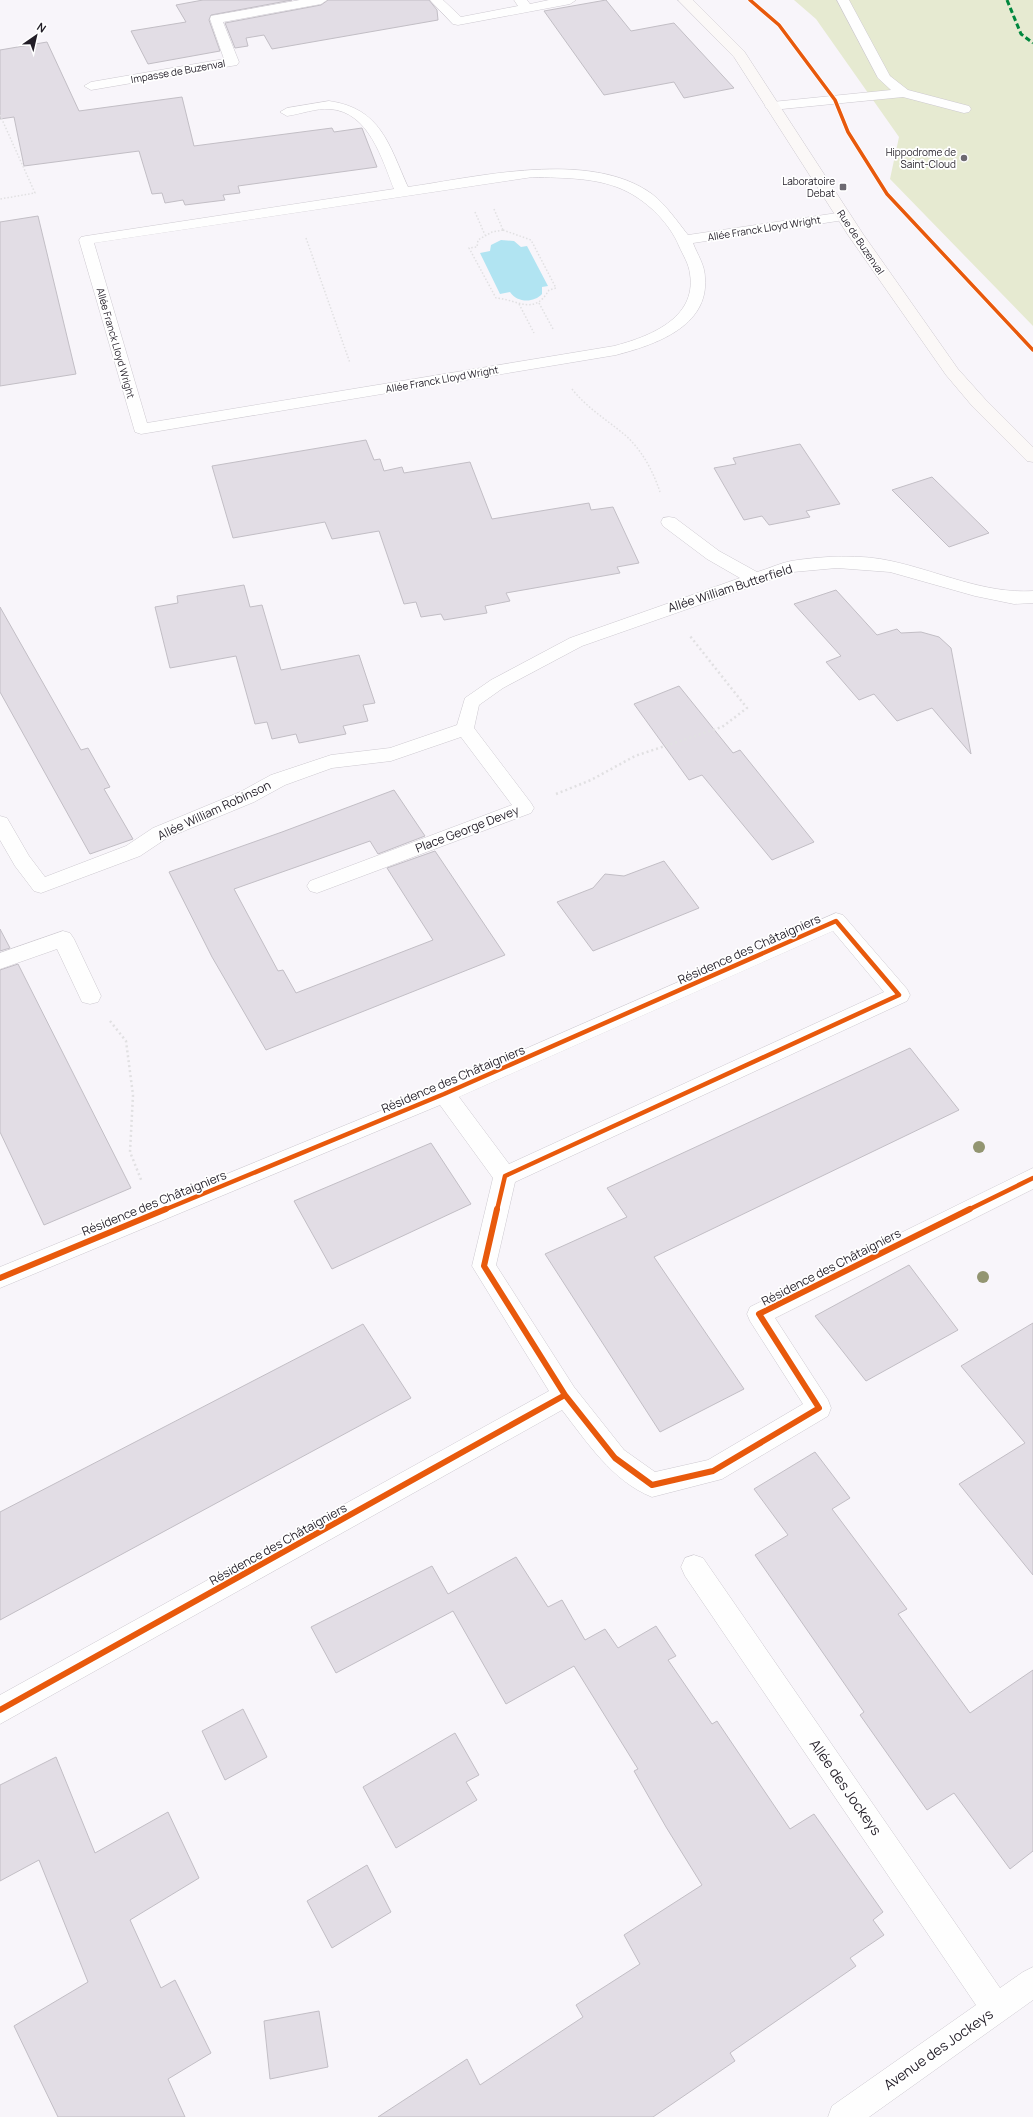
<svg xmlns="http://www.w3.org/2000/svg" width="1033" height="2117" font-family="Manrope,sans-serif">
  <rect width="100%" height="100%" fill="#f8f5fa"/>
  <path fill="#e6ead1" d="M794,0H1033V326L890,179L899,137L816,19Z"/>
  <path fill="#b1e4f2" d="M501,240L514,241L521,247L527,246L548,286L542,287V294C534,303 517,303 510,292L500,294L480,253L490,251L491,245Z"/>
  <path fill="#e2dde5" stroke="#c2bec5" d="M203,0H292L211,15L209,20L220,51L148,64L131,31L186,22L176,5Z
    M328,0H429L437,10L438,20L272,49L264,35L246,38L248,46L235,48L225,23L321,5Z
    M606,0L631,31L674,23L734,88L684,98L674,82L604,95L544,11Z
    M47,42L79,111L182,97L194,146L332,128L334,132L362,128L377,167L238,186L240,193L223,195L225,200L185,205L183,200L165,203L162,193L152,194L139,151L24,166L14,117L0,119V50Z
    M38,216L76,374L0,386V222Z
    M366,440L374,460L380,459L384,471L402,467L404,473L470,462L492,519L589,503L591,510L613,507L639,563L617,567L620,573L506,593L510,601L485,606L487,613L444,620L441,614L421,617L416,602L404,604L379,531L332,539L325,522L233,538L212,466Z
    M800,444L840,504L806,511L810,517L769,525L762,516L744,520L714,468L736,464L733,458Z
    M932,477L989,533L949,547L892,490Z
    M244,585L250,607L262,605L281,670L359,655L375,703L363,705L368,721L343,726L346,734L299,743L296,734L272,739L267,722L255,724L236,656L170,668L155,607L178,603L177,596Z
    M836,590L877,635L897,629L901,633L921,632L939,637L951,648L971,754L932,708L897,721L874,694L859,700L826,662L841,656L794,604Z
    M0,607L81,750L88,748L110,787L104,789L133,839L90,854L0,692Z
    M679,686L733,753L740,750L814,842L772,860L702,775L689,780L634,704Z
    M394,790L425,836L378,854L370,841L234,889L278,971L283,970L296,993L433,940L387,868L435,851L505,955L266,1050L212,957L169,872L282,832Z
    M664,861L699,908L593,951L557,902L593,888L605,874L624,876Z
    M0,929L10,948L0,951Z
    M18,964L131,1188L44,1225L0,1132V970Z
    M910,1048L959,1110L654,1257L744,1389L660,1432L545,1254L627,1217L607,1188Z
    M431,1143L471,1204L332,1269L294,1201Z
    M909,1265L958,1330L866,1381L815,1316Z
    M1033,1323V1575L959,1484L1025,1443L961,1366Z
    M363,1324L411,1398L0,1620V1512Z
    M815,1452L850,1498L832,1509L907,1609L898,1614L970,1713L1033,1670V1851L1010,1869L954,1793L927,1810L860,1715L864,1712L755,1555L788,1535L754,1489Z
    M516,1557L548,1607L562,1600L585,1640L605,1629L618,1648L656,1626L676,1656L668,1660L712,1724L717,1721L790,1829L814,1814L883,1912L873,1920L884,1935L850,1958L856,1966L730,2053L735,2061L653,2117H378L467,2059L480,2085L583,2017L576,2005L640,1964L624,1935L702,1885L666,1827L634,1771L638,1769L574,1666L506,1704L453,1611L336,1673L311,1627L432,1566L448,1594Z
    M243,1709L267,1757L225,1780L202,1731Z
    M455,1733L479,1775L466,1782L477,1800L396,1848L363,1787Z
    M56,1757L95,1853L168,1812L199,1878L130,1920L161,1988L175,1980L211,2053L168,2079L185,2117H58L14,2026L88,1982L39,1860L0,1881V1785Z
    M367,1865L391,1912L332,1948L307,1901Z
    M319,2011L328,2067L270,2079L264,2021Z"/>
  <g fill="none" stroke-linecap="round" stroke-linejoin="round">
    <defs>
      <path id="service" d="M300,0H327L321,4L223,22L239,62L237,65L91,90L84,86L91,82L224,59L210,19L211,16Z
        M430,0H443L461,17L518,6L514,0H527L530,4L549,0H576L570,4L458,25L453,24Z
        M837,0H849L890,76L908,90L969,106L971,109L969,112L964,113L903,97L772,110L767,109L765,106L767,103L772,102L891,90L878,78Z
        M329,101C381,108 389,145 408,187C478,177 590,149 652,194C666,205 677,221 688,235L844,212L849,213L851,216L849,219L844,220L693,243C697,254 705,265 705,278C709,327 654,345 616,355L141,434L135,432L79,240L81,237L86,236L394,189C382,159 369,112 330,109C316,108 301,114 287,116L280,112L287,108ZM533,177C564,178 599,177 628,192C649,203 670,224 679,246C683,255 689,264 690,274C697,319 648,337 614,346L147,423L94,243Z
        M669,517L675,518L719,551L757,572C768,569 780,563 791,561C822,556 861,554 891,561C938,571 984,594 1033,591V603L1014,604L975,596L890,572L837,568L793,572L582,646L503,688L479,705L474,728L531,803L534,808L531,813L317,893L310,891L307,886L310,881L512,805L461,737L391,761L332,768L285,785L254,802L167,838L140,856L41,893L34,891L15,866L0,840V816L7,818L29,856L45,877L126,846L153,828L240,792L271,775L331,755L390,748L457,725L465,698L491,680L570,638L740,578L707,559L663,526L661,522L663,518Z"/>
      <path id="minor" d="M836,913L843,915L907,989L910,995L907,1001L515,1182L496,1265L574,1387L624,1450L655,1472L708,1460L803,1404L750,1321L747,1314L750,1307L1033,1168V1189L775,1318L828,1400L831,1408L828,1416L722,1479L652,1497C612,1481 587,1442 562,1410L0,1724V1695L549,1391L472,1266L493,1178L440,1105L0,1288V1267L436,1088ZM833,931L884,992L509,1164L459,1097Z
        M63,931L70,933L74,939L101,996L98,1002L90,1004L82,1002L57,949L0,969V953Z
        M694,1555L703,1558L1000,1988L1023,1972L1033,1967V2000L869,2117H828L832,2106L976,2005L685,1576L681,1567L685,1558Z"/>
      <path id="secondary" d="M678,0H693L744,51L863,234L958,369L985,399L1033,447V462L1027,461L973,407L946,375L848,235L734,57Z"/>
    </defs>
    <use href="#service" stroke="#cdc9d0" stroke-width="1"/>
    <use href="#minor" stroke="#cdc9d0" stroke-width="1"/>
    <use href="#secondary" stroke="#cdc9d0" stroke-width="1"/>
    <path stroke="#e1e0e2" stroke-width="1.5" stroke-dasharray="1.5 2" stroke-linecap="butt" d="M0,115L35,193L0,199
      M494,209L503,230
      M475,212L485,235
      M503,230L531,240L556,288L549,290C534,316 519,300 496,298L469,248L477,247L478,240L492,232Z
      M306,238L350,363
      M539,303L553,329
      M519,304L534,333
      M572,389C587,408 607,420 625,435C642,450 653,471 660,492"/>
    <path stroke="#e1e0e2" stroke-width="2.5" stroke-dasharray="2 3" stroke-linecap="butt" d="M556,794L591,780L635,756L722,727L747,708L690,636
      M110,1021L126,1041L133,1095L130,1152L142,1182"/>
    <use href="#service" fill="#fefefe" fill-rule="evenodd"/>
    <use href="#minor" fill="#fefefe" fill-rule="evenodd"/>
    <use href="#secondary" fill="#fbf8f7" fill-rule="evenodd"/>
    <path stroke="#00873e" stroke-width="3" stroke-dasharray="5.5 3" stroke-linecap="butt" d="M1007,0L1021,34L1033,43"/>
    <defs>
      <path id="cycleway-far2" d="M750,0L779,25L835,100L848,132L887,194L1033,350"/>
      <path id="cycleway-far1" d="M164,1210L444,1094L836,921L899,995L505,1176L497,1210
        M968,1210L1033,1178"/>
      <path id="cycleway" d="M497,1209L484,1266L565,1395
        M0,1278L166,1209
        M0,1710L565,1395L615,1458L652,1485L713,1471L819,1408L759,1314L970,1209"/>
    </defs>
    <use href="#cycleway-far2" stroke="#fff" stroke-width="5"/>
    <use href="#cycleway-far1" stroke="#fff" stroke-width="7"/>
    <use href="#cycleway" stroke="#fff" stroke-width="8"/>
    <use href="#cycleway-far2" stroke="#e8590c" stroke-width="3.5"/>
    <use href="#cycleway-far1" stroke="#e8590c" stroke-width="4.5"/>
    <use href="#cycleway" stroke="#e8590c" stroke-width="6"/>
  </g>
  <g fill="#939571">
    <circle cx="979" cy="1147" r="6"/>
    <circle cx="983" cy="1277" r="6"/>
  </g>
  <g fill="#6d6971" stroke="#fff" stroke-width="1.5">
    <circle cx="964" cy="158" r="4"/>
    <rect x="839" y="183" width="8" height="8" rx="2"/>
  </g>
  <g text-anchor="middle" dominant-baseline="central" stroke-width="3.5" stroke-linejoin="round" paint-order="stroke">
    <g font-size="10" fill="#221d27" stroke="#fff">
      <text transform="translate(178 71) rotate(-10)">Impasse de Buzenval</text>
      <text transform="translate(764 228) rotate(-9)">Allée Franck Lloyd Wright</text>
      <text transform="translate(861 242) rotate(56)">Rue de Buzenval</text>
      <text transform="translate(116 343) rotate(74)">Allée Franck Lloyd Wright</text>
      <text transform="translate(442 379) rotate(-10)">Allée Franck Lloyd Wright</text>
    </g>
    <g font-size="10" fill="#221d27" stroke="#fff" text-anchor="end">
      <text x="956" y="152">Hippodrome de<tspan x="956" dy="12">Saint-Cloud</tspan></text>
      <text x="835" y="181">Laboratoire<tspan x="835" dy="12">Debat</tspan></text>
    </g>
    <g font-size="12" fill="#221d27" stroke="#fff">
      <text transform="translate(730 588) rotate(-18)">Allée William Butterfield</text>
      <text transform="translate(214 810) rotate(-25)">Allée William Robinson</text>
      <text transform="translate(467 829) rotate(-21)">Place George Devey</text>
      <text transform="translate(749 949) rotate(-24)">Résidence des Châtaigniers</text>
      <text transform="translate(453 1079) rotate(-23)">Résidence des Châtaigniers</text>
      <text transform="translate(154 1203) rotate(-22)">Résidence des Châtaigniers</text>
      <text transform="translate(831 1267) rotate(-27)">Résidence des Châtaigniers</text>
      <text transform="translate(278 1544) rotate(-29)">Résidence des Châtaigniers</text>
    </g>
    <g font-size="14" fill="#221d27" stroke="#fff">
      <text transform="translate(846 1787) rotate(55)">Allée des Jockeys</text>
      <text transform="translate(938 2049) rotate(-35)">Avenue des Jockeys</text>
    </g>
  </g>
  <g transform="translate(36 36) rotate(34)" stroke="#ffffff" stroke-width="3" paint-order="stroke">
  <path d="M0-3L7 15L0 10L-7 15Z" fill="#221d27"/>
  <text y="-6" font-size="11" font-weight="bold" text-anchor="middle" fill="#221d27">N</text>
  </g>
</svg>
